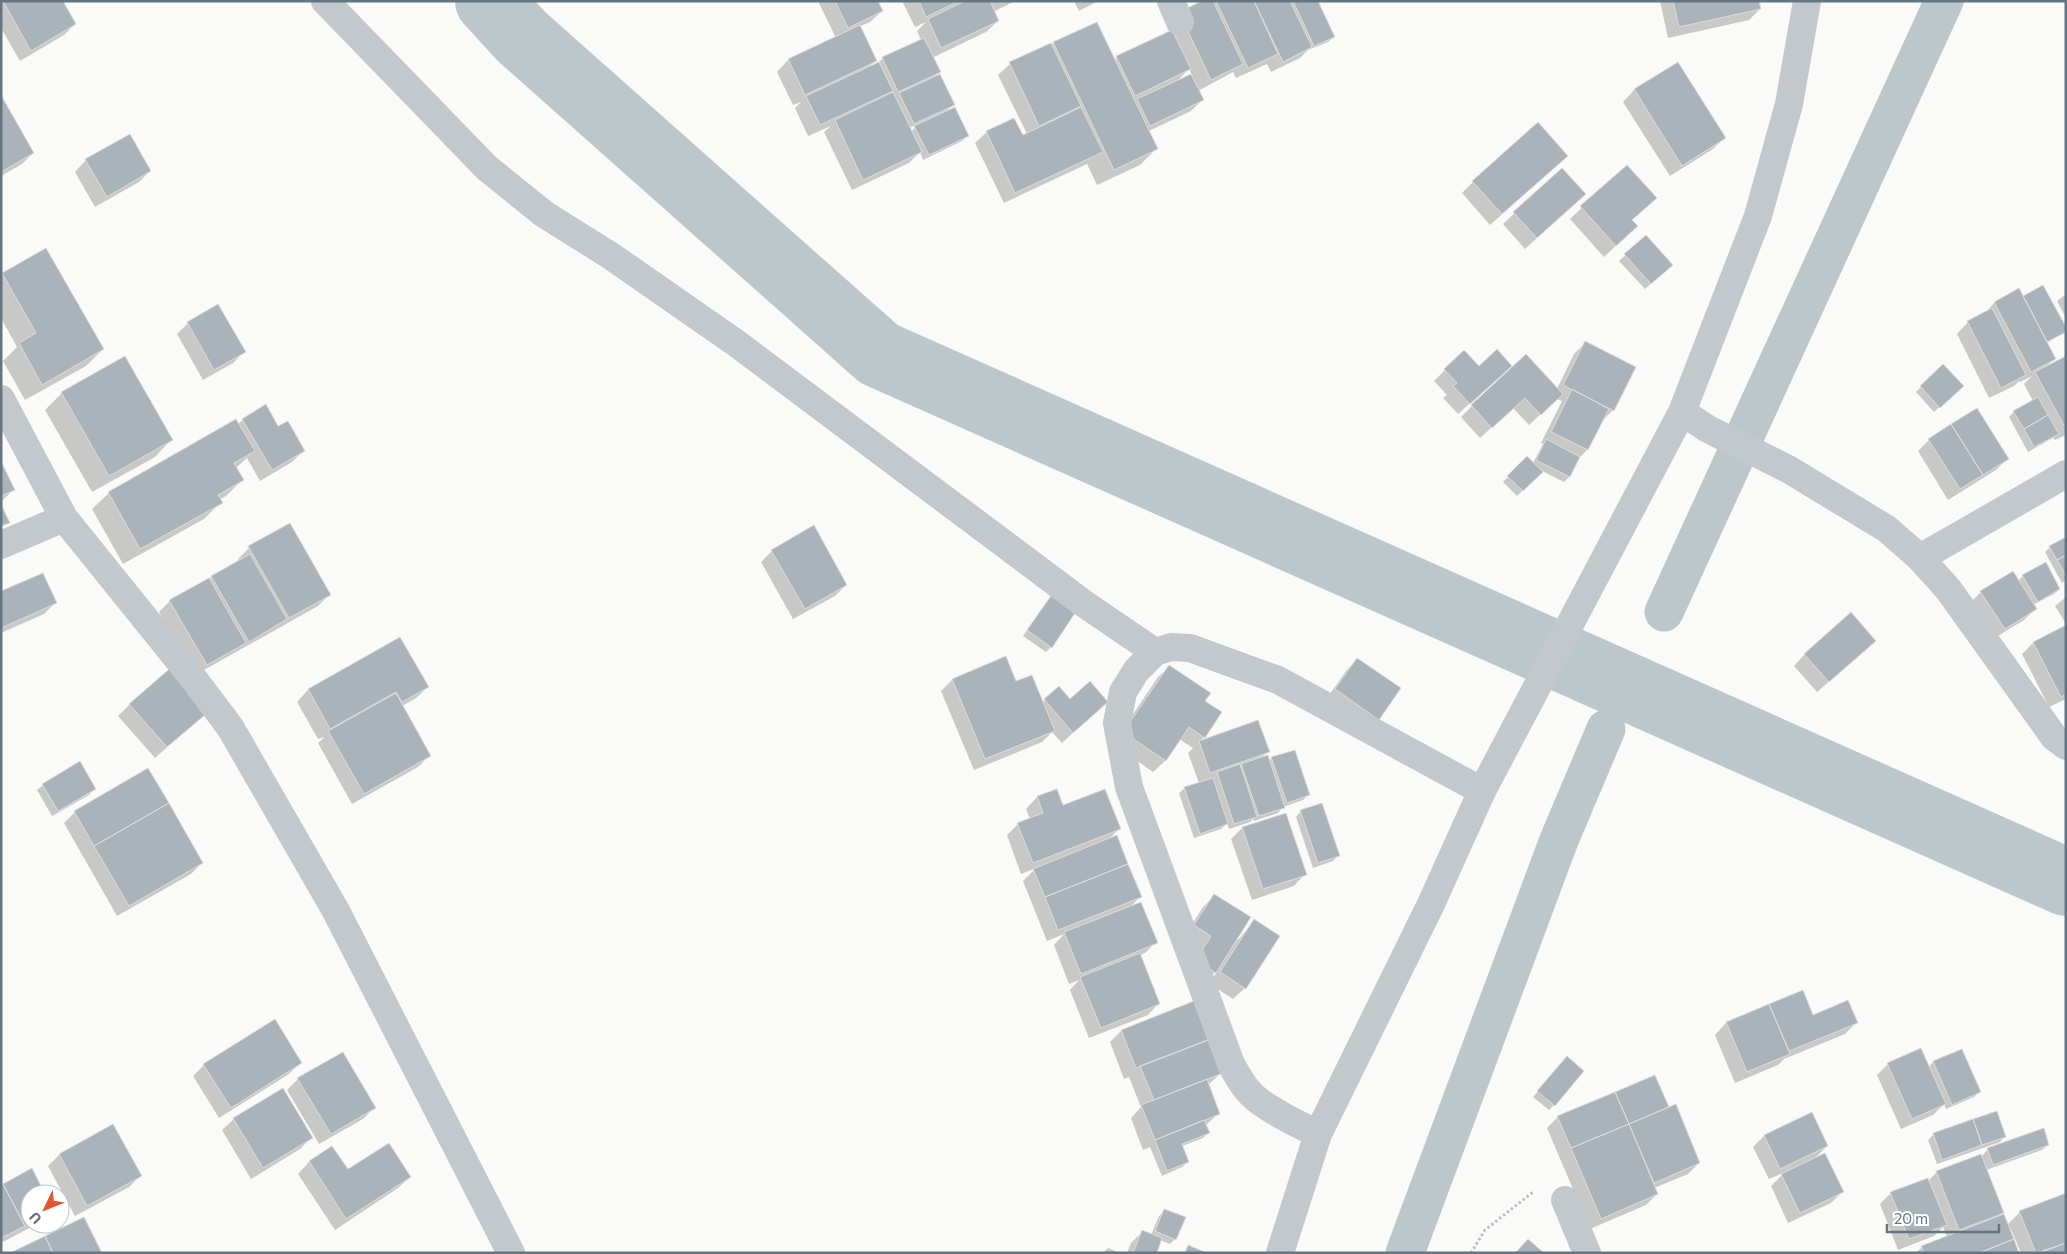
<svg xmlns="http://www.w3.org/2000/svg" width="2067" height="1254" font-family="Commissioner,sans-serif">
  <rect width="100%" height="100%" fill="#fafaf8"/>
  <path fill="#0003" fill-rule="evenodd" d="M1,1H62L75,24L64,35L20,61L1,28Z
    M818,1H877L882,11L870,22L859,27L875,61L869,67L877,64L883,58L921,40L917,31L926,22L915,27L902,1H1015L993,12L998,21L986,32L932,58L939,72L932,79L953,104L945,113L967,136L962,141L923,160L920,152L909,163L852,190L824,132L831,126L808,136L795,108L801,102L793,105L777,72L788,60L836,38ZM918,124L911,132L909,128Z
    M1074,1H1098L1079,11Z
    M1205,1H1317L1334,37L1328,42L1308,50L1300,58L1271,72L1267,64L1236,78L1233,72L1198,91L1202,100L1191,111L1149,131L1157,148L1140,165L1097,185L1087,164L1004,203L975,143L987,132L1022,136L1027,134L998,75L1010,64L1054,43L1114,60L1172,31ZM1189,69L1192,75L1177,82H1176Z
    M1660,1H1758L1760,9L1749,20L1668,38Z
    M1677,64L1724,138L1713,149L1670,176L1623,102L1634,90Z
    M1,97L33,153L22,164L1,176Z
    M86,160L150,171L139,182L95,207L75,172Z
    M1626,166L1631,220L1637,226L1604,257L1570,219Z
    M1555,167L1490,225L1462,193L1473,182Z
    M1562,169L1573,205L1525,249L1503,224Z
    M1645,237L1666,270L1645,289L1619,261Z
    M46,249L103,349L86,366L25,400L3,361L17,347L1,318V275Z
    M2019,290L2022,298L2066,331L2047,343L2055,358L2047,366L2066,357V435L2055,440L2053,438L2028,452L2009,417L2014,412L2033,401L2024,384L2032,376L2020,382L2019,381L2014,386L1989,398L1957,334L1968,322L1983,315L1994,303Z
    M2066,294V318L2057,301Z
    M188,323L244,352L233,363L203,380L177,334Z
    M1585,343L1613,410L1602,421L1587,450L1578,459L1569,477L1564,482L1542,471L1517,496L1503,482L1527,458L1533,463L1543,444L1541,443L1562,401L1557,399L1529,425L1513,408L1480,438L1461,417L1472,406L1557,389L1574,354Z
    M1943,366L1962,386L1934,412L1916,392Z
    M1445,370L1499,377L1458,414L1443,398L1447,395L1434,381Z
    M62,393L171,440L155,457L92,492L45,410Z
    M243,420L277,428L303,451L292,462L260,481L247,458L236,468L243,479L226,496L219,500L221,502L204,519L123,564L92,509L109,493L238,424Z
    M1929,440L2007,459L1996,470L1948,500L1918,451Z
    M1,464L13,490L1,502Z
    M2066,538V580L2062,583L2045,552L2050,547Z
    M249,548L330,594L318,606L195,675L159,612L170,601L239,562L238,559Z
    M772,551L846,585L835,596L793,619L761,562Z
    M2023,576L2059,589L2054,594L2033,605L2035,609L2024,620L1993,639L1970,603L1981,592L2018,581Z
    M1,593L55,603L44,614L1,633Z
    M1053,594L1051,647L1046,652L1023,636Z
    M2066,597V624L2055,606Z
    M2066,626V699L2049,707L2022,654L2033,643Z
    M400,639L428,687L416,698L402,706L430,755L418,767L352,804L318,743L325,737L318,739L297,702L308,690Z
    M1863,652L1817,692L1794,666L1805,654Z
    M1005,658L1015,683L1042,703L1045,700L1106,702L1062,743L1052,732L1042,742L974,770L941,691L952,680Z
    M1357,659L1378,719L1325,701L1346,671Z
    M1170,666L1203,701L1204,737L1199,742L1258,721L1268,751L1260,759L1268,762L1272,758L1308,795L1303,800L1283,807L1278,813L1254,821L1253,819L1250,822L1229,829L1227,823L1221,829L1194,838L1179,793L1185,788L1199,783L1188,753L1193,748L1179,739L1165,761L1153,772L1113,744L1158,677Z
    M130,704L210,709L155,758L118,716Z
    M43,785L94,789L89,795L52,816L37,790Z
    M1056,790L1062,807L1119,829L1109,839L1140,897L1130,907L1156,942L1145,953L1139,956L1159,1003L1148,1015L1089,1038L1070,990L1079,980L1069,984L1054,945L1064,934L1047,941L1023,881L1036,868L1021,874L1007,835L1018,824L1030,819L1026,809L1037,797Z
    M1301,811L1338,856L1333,861L1313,868L1296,817Z
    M75,812L202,863L191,874L117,916L64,823Z
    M1242,828L1305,874L1294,886L1252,900L1231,839Z
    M1214,896L1236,939L1238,940L1254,921L1245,988L1233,999L1210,984L1218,969L1204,983L1184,937L1203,907Z
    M1802,992L1812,1016L1856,1023L1845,1034L1784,1059L1778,1065L1735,1083L1715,1035L1726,1023Z
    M1121,1031L1221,1073L1208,1085L1219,1113L1205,1126L1208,1133L1203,1138L1182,1146L1188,1162L1182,1167L1162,1176L1150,1147L1143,1150L1131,1118L1141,1107L1129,1077L1124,1079L1110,1042Z
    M1961,1050L1979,1092L1974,1097L1946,1109L1944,1104L1933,1115L1901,1129L1877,1075L1888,1064L1928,1068L1933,1062Z
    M300,1063L289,1074L219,1118L193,1076L204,1065Z
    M1562,1063L1554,1105L1549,1110L1533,1097Z
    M298,1079L374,1108L363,1119L319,1144L287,1090Z
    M1668,1109L1699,1163L1688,1174L1654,1188L1657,1194L1646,1205L1590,1229L1547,1128L1558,1117Z
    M1811,1114L1827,1146L1813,1160L1842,1192L1831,1203L1788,1223L1771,1186L1785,1172L1769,1179L1753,1147L1764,1136Z
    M234,1119L311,1138L300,1149L251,1179L222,1130Z
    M113,1126L140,1176L129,1187L75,1216L48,1166L59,1155Z
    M1934,1134L2005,1136L2000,1142L1937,1164L1928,1140Z
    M2048,1145L2042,1150L1986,1170L2003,1212L1997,1218L2007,1225L2020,1212L2066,1194V1253H2021L2011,1229L2009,1230L2017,1253H1916L1922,1247L1947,1237L1943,1227L1934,1236L1898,1250L1880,1204L1891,1193L1928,1181L1937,1172L1983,1155L1988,1149Z
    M332,1147L347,1171L410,1177L398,1188L335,1230L298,1174L309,1162Z
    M1,1186L44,1194H30V1224H37L1,1243Z
    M1165,1211L1175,1239L1170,1244L1160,1240L1155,1253H1127L1131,1243L1142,1232L1151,1235L1159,1216Z
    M1108,1248L1120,1253H1103Z"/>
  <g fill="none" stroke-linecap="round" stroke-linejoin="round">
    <path stroke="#bbc7cb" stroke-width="39" d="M1664,612L1944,1
      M1405,1253L1559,840L1606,729"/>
    <path stroke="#bbc7cb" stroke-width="68" d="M489,1L522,37L879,354L2066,882"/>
  </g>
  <path fill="#aab3b9" stroke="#dcdcda" d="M3,1H63L76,24L31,51Z
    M835,1H878L883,11L848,28Z
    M919,1H959L926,17Z
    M965,1H990L999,21L941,48L928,19Z
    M1202,1H1213L1243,64L1211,80L1179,12Z
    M1216,1H1254L1278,54L1248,68Z
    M1254,1H1290L1312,47L1283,62Z
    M1293,1H1318L1335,37L1314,46Z
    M1673,1H1759L1761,9L1679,27Z
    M1097,22L1158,149L1114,170L1053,42Z
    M860,25L877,61L805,95L788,59Z
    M1172,30L1191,69L1135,96L1116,56Z
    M924,38L941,72L898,92L882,57Z
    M1051,43L1081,106L1039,126L1009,62Z
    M879,62L893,91L820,125L806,96Z
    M1678,62L1726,138L1682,166L1634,89Z
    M940,74L955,105L914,124L899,93Z
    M1191,74L1204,100L1150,126L1137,99Z
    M893,92L922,152L863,180L835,120Z
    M1,95L34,153L1,172Z
    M955,107L969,136L929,155L914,126Z
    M1081,107L1103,152L1015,193L986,131L1014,118L1023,135Z
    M1538,122L1568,156L1502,214L1472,181Z
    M130,134L151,171L107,197L85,159Z
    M1627,165L1657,198L1632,220L1638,226L1616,246L1580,206Z
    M1562,168L1586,194L1537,238L1513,212Z
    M1646,235L1673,265L1651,284L1624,254Z
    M46,248L104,349L42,385L19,343L36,333L2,273Z
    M2043,285L2066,327V332L2047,342L2023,296Z
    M2019,288L2056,359L2031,372L1994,302Z
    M218,304L246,352L214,370L187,322Z
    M1992,308L2026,375L2001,388L1967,321Z
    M1585,341L1636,367L1614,411L1563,385Z
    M1497,349L1512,366L1470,404L1453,386L1457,383L1444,369L1464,350L1479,366Z
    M1526,354L1563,394L1541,415L1525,398L1492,428L1471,405Z
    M125,356L173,440L109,476L61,392Z
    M2066,356V429L2035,372Z
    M1943,364L1964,386L1940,408L1920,386Z
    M1572,389L1609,409L1588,450L1551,432Z
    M2038,397L2048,415L2024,429L2013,411Z
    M266,404L278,426L288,421L305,451L272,470L242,419Z
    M1977,408L2009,459L1983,475L1951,424Z
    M2048,415L2059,434L2034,447L2024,429Z
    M236,419L255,451L234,463L244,480L218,495L223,503L140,549L108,492Z
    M1951,424L1983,475L1960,489L1928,439Z
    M1546,439L1580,457L1570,477L1536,460Z
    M1527,456L1543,472L1523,491L1507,476Z
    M1,461L15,490L1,496Z
    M1,504L10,523L1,526Z
    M290,523L331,595L289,618L248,546Z
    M814,525L847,585L805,609L771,550Z
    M2066,537V555L2057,560L2049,546Z
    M250,554L287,619L249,642L211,576Z
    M2066,555V575L2057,560Z
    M2046,562L2060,589L2038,602L2022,575Z
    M2013,571L2037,609L2005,629L1980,591Z
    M43,573L57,603L1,628V591Z
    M209,578L246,643L207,665L169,600Z
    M1053,593L1077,610L1052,648L1027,630Z
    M1851,612L1876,641L1829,682L1804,654Z
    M2066,625V694L2061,697L2033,642Z
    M400,637L429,687L402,702L396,692L330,729L308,689Z
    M1006,656L1016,681L1032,675L1055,731L985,759L952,679Z
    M1357,658L1401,688L1379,720L1335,689Z
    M174,665L212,709L167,747L129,704Z
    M1169,665L1211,693L1205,701L1222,712L1205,738L1189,727L1166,761L1123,732Z
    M1090,681L1108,702L1073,733L1044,699L1059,686L1070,699Z
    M396,693L431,756L364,794L328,731Z
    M1258,720L1270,752L1210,773L1199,741Z
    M1295,750L1310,795L1287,803L1271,757Z
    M1268,755L1285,808L1259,816L1241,764Z
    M80,761L96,789L58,811L42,784Z
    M1240,764L1257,817L1234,824L1217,772Z
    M148,768L169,803L94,846L74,811Z
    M1213,778L1228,824L1200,834L1184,787Z
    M1057,789L1063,805L1105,789L1121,829L1033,863L1017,823L1043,813L1037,796Z
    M169,803L203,863L129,906L94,846Z
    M1322,803L1340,856L1318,863L1300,810Z
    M1286,813L1307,875L1263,889L1242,827Z
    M1117,835L1128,864L1045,897L1033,869Z
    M1128,864L1142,897L1058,930L1045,897Z
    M1214,894L1251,917L1216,973L1196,960L1211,936L1194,925Z
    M1141,902L1158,943L1081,974L1064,932Z
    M1254,919L1280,936L1246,989L1220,972Z
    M1140,953L1160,1004L1101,1028L1080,977Z
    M1803,990L1813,1015L1848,1000L1858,1023L1789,1051L1769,1004Z
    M1199,999L1214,1038L1136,1068L1121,1030Z
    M1769,1004L1790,1054L1747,1072L1726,1022Z
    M275,1019L302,1063L231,1108L203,1064Z
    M1210,1039L1223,1073L1154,1100L1140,1066Z
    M1921,1048L1946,1104L1912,1119L1887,1063Z
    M1962,1049L1981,1092L1952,1105L1933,1061Z
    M343,1052L376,1108L331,1134L297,1078Z
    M1567,1056L1584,1071L1555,1106L1537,1091Z
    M1655,1075L1669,1107L1629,1124L1615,1092Z
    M1207,1079L1220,1114L1155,1140L1141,1105Z
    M283,1088L313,1138L263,1168L233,1118Z
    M1615,1092L1629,1124L1571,1148L1557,1116Z
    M1676,1104L1700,1163L1654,1183L1629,1124Z
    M1997,1111L2006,1137L1982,1145L1973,1119Z
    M1812,1112L1828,1146L1780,1169L1764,1135Z
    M1973,1119L1982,1145L1942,1160L1933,1133Z
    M1204,1120L1210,1133L1182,1144L1189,1162L1167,1171L1155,1140Z
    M113,1124L142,1176L87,1206L59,1154Z
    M1629,1124L1658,1194L1601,1219L1571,1148Z
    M2044,1128L2049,1145L1993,1165L1987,1148Z
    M389,1143L411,1177L346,1219L309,1161L332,1146L348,1169Z
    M1825,1153L1844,1192L1800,1213L1781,1174Z
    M1981,1154L2004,1213L1959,1230L1936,1171Z
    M32,1168L45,1194H30V1223L25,1226L3,1184Z
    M1928,1178L1947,1225L1909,1239L1890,1192Z
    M3,1184L25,1226L1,1238V1185Z
    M2066,1193V1243L2036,1253L2019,1211Z
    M1164,1209L1186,1217L1176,1240L1155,1231Z
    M2004,1214L2014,1239L1979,1253H1924L1921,1246Z
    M84,1217L102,1253H53L45,1236Z
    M1142,1230L1162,1238L1157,1253H1133Z
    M45,1236L53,1253H10Z
    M1528,1239L1544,1253H1515Z
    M2014,1239L2019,1253H1979Z
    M2066,1243V1253H2040Z
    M1188,1245L1207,1253H1185Z"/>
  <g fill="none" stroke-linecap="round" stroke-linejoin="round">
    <path stroke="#bbbfc2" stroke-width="3" stroke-dasharray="2.5 2.5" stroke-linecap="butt" d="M1471,1253L1485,1230L1533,1192"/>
    <path stroke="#c3c8cc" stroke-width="28" d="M325,1L487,168L544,214L611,256L736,343L1083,603L1155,652
      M1171,1L1180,22
      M1,399L64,518L193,678L230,727L336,911L511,1253
      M1682,412L1708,429L1788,469L1887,529L1920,558L1948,589L2054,737L2066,746
      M1,545L64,518
      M1920,558L2066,474
      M1318,1134C1300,1125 1264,1108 1251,1094C1242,1085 1237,1075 1231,1064L1129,787L1117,723L1123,692L1136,671L1155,652L1171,647L1190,648L1278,680L1482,791
      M1565,1200L1587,1253
      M1280,1253L1318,1134L1431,904L1482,791L1682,412L1758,216L1789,104L1807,1"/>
  </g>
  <rect width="2067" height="1254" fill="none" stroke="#657683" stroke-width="5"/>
  <g transform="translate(45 1209) rotate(227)"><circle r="24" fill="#ffffff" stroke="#c1c8cd"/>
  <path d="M0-4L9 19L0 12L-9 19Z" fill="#e4572e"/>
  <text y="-8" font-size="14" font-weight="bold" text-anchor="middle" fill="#657683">U</text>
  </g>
  <path d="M1887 1224v8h112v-8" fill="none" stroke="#657683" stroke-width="2.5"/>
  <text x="1894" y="1224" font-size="15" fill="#657683" stroke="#ffffff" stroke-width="4" paint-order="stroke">20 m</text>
</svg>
